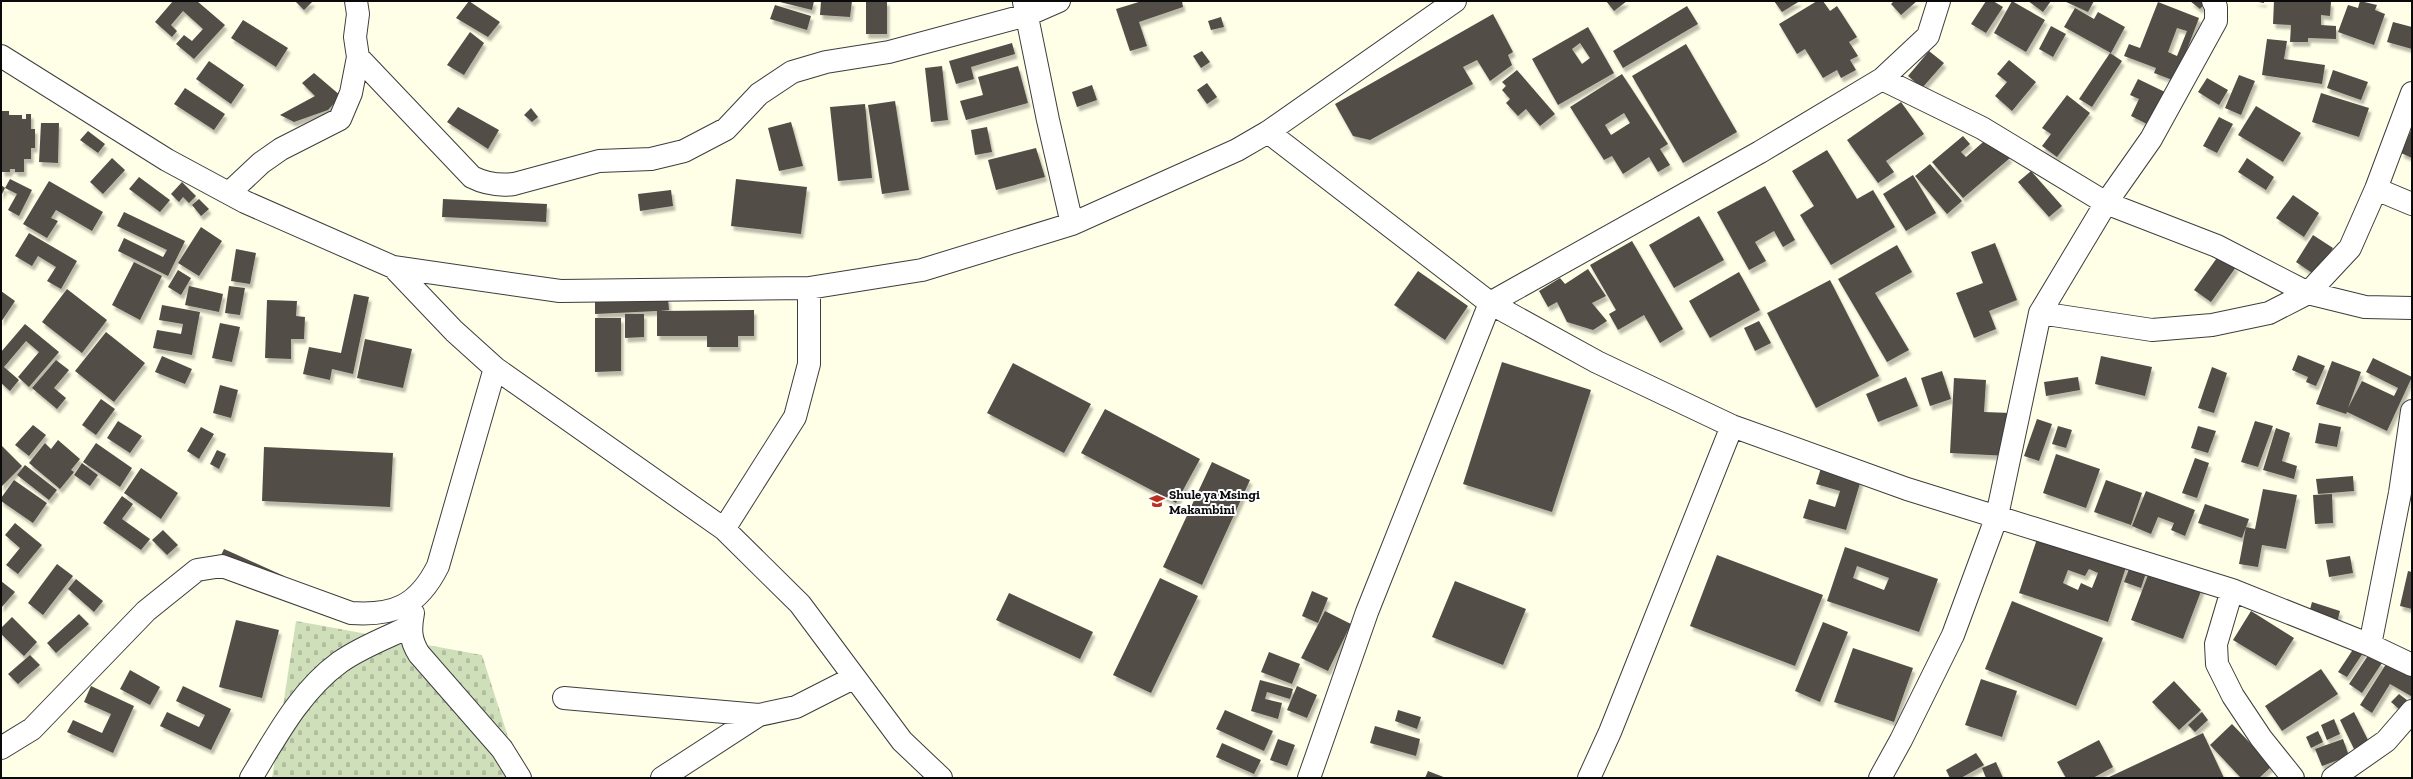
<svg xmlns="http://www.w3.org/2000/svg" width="2413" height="779" font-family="'Zilla Slab',serif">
  <defs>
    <pattern id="cemetery-stones" width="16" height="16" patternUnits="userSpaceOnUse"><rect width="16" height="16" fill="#cedfba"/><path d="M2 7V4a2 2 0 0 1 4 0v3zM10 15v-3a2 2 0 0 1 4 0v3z" fill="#b0be9f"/></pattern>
    <filter id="shadow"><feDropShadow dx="2.5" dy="4.5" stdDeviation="1" flood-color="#0004"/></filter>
  </defs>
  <rect width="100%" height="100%" fill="#fffee7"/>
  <path fill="url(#cemetery-stones)" d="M296,621L482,655L521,778H272Z"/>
  <path fill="#534d47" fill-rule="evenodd" filter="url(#shadow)" d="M173,1H197L225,25L194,59L176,44L184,35L192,41L203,29L183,11L171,25L177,31L172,37L155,22Z
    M295,1H313L304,10Z
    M469,1L500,22L488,37L456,18Z
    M776,1H814L812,10Z
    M821,1H852L850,17L820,15Z
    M866,1H887V34H866Z
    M1142,1H1182L1183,7L1139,22L1147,46L1130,51L1116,9Z
    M1606,1H1627L1614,11Z
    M1774,1H1800L1782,12Z
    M1817,1H1823L1830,11L1837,6L1857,37L1849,42L1858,56L1850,60L1856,70L1841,78L1837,70L1823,78L1805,49L1797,54L1779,24Z
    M1894,1H1917L1901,15L1891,4Z
    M1986,1H1993L2003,7L1986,33L1971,24Z
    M2012,1L2045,20L2026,52L1994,33Z
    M2028,1H2051L2043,12Z
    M2064,1H2094L2088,12Z
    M2190,1H2207L2200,9Z
    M2253,1H2264V3Z
    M2274,1L2331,2L2330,16L2321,15V25L2336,26V39L2308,38V42H2290L2291,25L2273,24Z
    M2360,1L2377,5L2375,10L2385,14L2374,45L2338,32L2348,5L2358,8Z
    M2158,2L2199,18L2175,81L2154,73L2156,68L2124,56L2129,44L2140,48ZM2177,28L2187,31L2177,56L2168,52Z
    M775,5L811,16L807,30L770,19Z
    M1687,6L1698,24L1623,68L1613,51Z
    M2075,8L2094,19L2098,12L2125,27L2111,53L2064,27Z
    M1493,14L1513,52L1508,55L1512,65L1490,81L1477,60L1463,67L1473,84L1370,140L1353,136L1335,104Z
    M1221,17L1224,27L1211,30L1208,21Z
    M243,20L288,48L276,67L231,38Z
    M2393,22L2412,27V49L2387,42Z
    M2051,26L2066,34L2053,57L2039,49Z
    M1588,27L1614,73L1558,105L1532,59ZM1580,43L1590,58L1582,64L1572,49Z
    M470,32L484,43L464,75L447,65Z
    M2267,39L2287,41L2284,59L2325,65L2322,84L2262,75Z
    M1012,43L1015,54L971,67L974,79L956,84L949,61Z
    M1686,44L1737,132L1683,163L1632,76Z
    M1202,51L1210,62L1201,68L1193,56Z
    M1929,51L1944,63L1922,88L1908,76Z
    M2110,53L2122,61L2092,107L2079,99Z
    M2009,60L2036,82L2012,111L1995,96L2007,82L1997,74Z
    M209,61L244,85L231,104L196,79Z
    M942,66L948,120L931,122L925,68Z
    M1018,66L1028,103L966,120L960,101L983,95L978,77Z
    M1517,70L1555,114L1540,126L1526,109L1518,116L1506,103L1510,99L1502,90L1506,86L1502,82Z
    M2333,70L2368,82L2361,100L2327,88Z
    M314,73L341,96L328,110L294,122L280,115L315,96L302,83Z
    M1622,74L1668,144L1660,149L1670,165L1658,172L1649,157L1623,174L1612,156L1604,160L1570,107ZM1624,113L1630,123L1611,135L1605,125Z
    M2239,75L2255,81L2241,115L2225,108Z
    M2207,78L2228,90L2219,105L2198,92Z
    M2138,79L2165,92L2149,125L2131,116L2139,99L2130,95Z
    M1207,83L1217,97L1207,104L1197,90Z
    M1092,85L1097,100L1077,107L1072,92Z
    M185,88L225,114L214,130L174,104Z
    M2321,93L2369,108L2359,137L2312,122Z
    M2067,95L2090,113L2057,157L2042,146L2051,134L2042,128Z
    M895,101L909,190L882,194L868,105Z
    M1901,102L1924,134L1886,161L1894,172L1878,183L1847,140Z
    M865,104L872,178L838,181L830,107Z
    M2256,106L2301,133L2283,162L2238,135Z
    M458,107L499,130L488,149L447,122Z
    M531,108L538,117L532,122L524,115Z
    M1,111H9V115H22V119H26V114H31V129H35V148H31V159H24V172H15V169H10V172H2Z
    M2219,117L2233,124L2217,153L2203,146Z
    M791,122L803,166L779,171L768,128Z
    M41,123H59L58,163L39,162Z
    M987,127L992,152L975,155L971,130Z
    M2412,128V158L2401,153Z
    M88,131L105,144L98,153L80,140Z
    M1963,136L1970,144L1961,152L1966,157L1990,136L2010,158L1963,198L1932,162Z
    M1036,148L1045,177L996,190L988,160Z
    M1827,150L1857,199L1873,190L1895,227L1831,265L1800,215L1814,206L1792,171Z
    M112,158L125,170L103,194L90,182Z
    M2247,158L2274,177L2266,190L2238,172Z
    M1930,164L1962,201L1947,214L1915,176Z
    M2031,171L2062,206L2049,217L2018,182Z
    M1913,175L1936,213L1906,231L1883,194Z
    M139,177L170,200L160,212L129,189Z
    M10,179L32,190L19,216L8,210L17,194L5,188Z
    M736,179L807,187L801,234L731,226Z
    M49,181L103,212L92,231L56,210L51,218L58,221L47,238L23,224Z
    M182,182L196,196L189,203L183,197L179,202L171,194Z
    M1,185L5,188L1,196Z
    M1765,186L1795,240L1783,247L1774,231L1755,242L1766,261L1749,270L1717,212Z
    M671,190L673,206L640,211L638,194Z
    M2293,195L2319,213L2304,237L2276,218Z
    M199,199L209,209L201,216L192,205Z
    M443,199L547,204L546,222L442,217Z
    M124,212L185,241L168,276L118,251L124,238L163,257L167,250L117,226Z
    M1699,216L1724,260L1674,288L1649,245Z
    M201,227L222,241L199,276L178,263Z
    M29,233L77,261L61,289L47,281L56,267L38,256L32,266L15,256Z
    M2313,235L2333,248L2315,275L2296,262Z
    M1632,241L1683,329L1660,343L1644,315L1618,330L1609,314L1616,310L1590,265Z
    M1995,243L2017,300L1989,311L1996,329L1974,338L1956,293L1983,283L1971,252Z
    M1897,245L1912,272L1875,293L1909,350L1887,362L1838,279Z
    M236,249L256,253L250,284L231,281Z
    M2219,255L2236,267L2211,302L2194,290Z
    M134,262L162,276L140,320L112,305Z
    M1588,269L1606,296L1592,303L1607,321L1593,330L1567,322L1557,302L1548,307L1539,291L1560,278L1565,284Z
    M178,270L191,278L181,295L168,287Z
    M1418,271L1468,306L1445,340L1394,305Z
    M1739,272L1760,310L1710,338L1689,301Z
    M1830,280L1879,376L1816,408L1767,313Z
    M189,286L223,294L219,312L185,305Z
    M229,286L245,288L240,315L225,313Z
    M67,289L107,320L82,353L42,322Z
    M1,291L15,301L1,322Z
    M354,294L369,297L353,374L332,369L330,380L303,374L309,347L341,353Z
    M595,298H668L669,310L660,311L754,310V336H738V347H707V336H657V311L595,314Z
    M267,300L297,301L296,316L305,317L304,339H291V359L265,358Z
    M162,305L200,312L192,355L153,348L157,330L181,334L183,324L159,320Z
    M625,314H644V337L625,338Z
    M595,318H621V371L595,372Z
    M1759,321L1771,343L1755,351L1744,328Z
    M220,323L240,327L232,362L212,358Z
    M25,324L59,352L29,387L18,377L39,352L26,341L4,367L19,380L10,391L1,383V352Z
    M106,332L145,363L114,402L75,371Z
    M365,339L412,349L403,388L357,378Z
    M2298,355L2325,366L2316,386L2306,382L2308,377L2292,370Z
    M162,356L192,369L185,384L155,372Z
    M2101,356L2152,367L2145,396L2095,384Z
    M2373,358L2412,377L2387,431L2347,412L2346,414L2316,404L2332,361L2361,372L2348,408L2362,381L2394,396L2398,388L2366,372Z
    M56,360L69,370L54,388L66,398L57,409L32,388Z
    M1502,362L1591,390L1552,512L1463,484Z
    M1013,363L1091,404L1064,453L987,413Z
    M2212,367L2227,373L2214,413L2198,408Z
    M1942,371L1951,399L1930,406L1921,378Z
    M1906,377L1918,406L1878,422L1866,394Z
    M2078,377L2080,390L2046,396L2044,382Z
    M1954,378L1986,380L1984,412L2011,413L2008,456L1950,453Z
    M220,385L238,390L231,418L213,413Z
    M101,399L115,409L96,435L82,425Z
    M1105,409L1200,459L1176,503L1081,453Z
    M2037,419L2052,424L2039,461L2024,456Z
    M118,421L142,436L130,453L107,438Z
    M2255,421L2273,426L2258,467L2241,462Z
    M2319,423L2341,427L2337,447L2315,443Z
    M33,425L46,435L29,456L15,445Z
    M2058,426L2072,430L2066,448L2052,444Z
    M2198,426L2216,431L2208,453L2191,448Z
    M201,427L214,434L199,459L187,451Z
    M2276,428L2290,433L2282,461L2297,466L2294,479L2263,470Z
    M58,440L80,459L71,470L74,472L60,489L29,463L45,443L51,449Z
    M96,443L132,468L120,487L83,462Z
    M1,445L22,466L1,487Z
    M264,447L393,453L390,507L262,501Z
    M217,450L226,454L219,469L210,464Z
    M2056,454L2100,469L2086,508L2043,493Z
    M2195,458L2209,463L2197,498L2182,493Z
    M1212,462L1250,480L1202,585L1163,567Z
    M82,463L98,475L90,486L74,475Z
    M25,465L57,490L49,500L17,475Z
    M141,468L178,493L161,519L124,493Z
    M1821,468L1861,480L1846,530L1803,518L1809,499L1835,507L1840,491L1816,484Z
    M2353,476L2354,491L2318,494L2316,479Z
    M14,480L47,503L33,523L1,501V498Z
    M2106,480L2142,493L2131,525L2094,512Z
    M2263,489L2297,495L2286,549L2262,545L2258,567L2239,564L2246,527L2255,529Z
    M2146,491L2195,510L2185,536L2171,530L2174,523L2158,517L2151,534L2132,526Z
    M2332,494L2333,523L2315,524L2313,495Z
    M122,496L133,504L122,519L150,539L141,550L103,523Z
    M2205,504L2249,519L2242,538L2198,523Z
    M15,523L42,545L18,574L6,565L20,548L5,535Z
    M163,530L178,545L167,555L152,540Z
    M2038,536L2127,564L2108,622L2019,593ZM2089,569L2098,573L2092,588L2081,583L2078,590L2063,583L2068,570L2085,576Z
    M1845,547L1938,579L1919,632L1827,601ZM1857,566L1889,578L1884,590L1853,578Z
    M224,549L284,576L276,593L216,566Z
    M1717,555L1823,595L1795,666L1690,626Z
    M2350,556L2353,573L2329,577L2326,560Z
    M2132,561L2148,567L2141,588L2124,582Z
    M57,564L73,576L43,615L28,603Z
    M2151,567L2203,586L2183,639L2131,620Z
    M2408,571L2412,572V609L2400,606Z
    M1160,578L1198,596L1151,693L1113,675Z
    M76,579L103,601L94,612L68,589Z
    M1,581L15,592L1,608Z
    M1455,581L1526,609L1503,665L1432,637Z
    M1312,591L1328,598L1318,623L1302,616Z
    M1009,593L1093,632L1080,659L996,620Z
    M2012,601L2103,638L2076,706L1985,669Z
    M2312,602L2340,611L2336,626L2308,617Z
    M1325,611L1351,624L1328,671L1301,658Z
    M2251,611L2294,638L2276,666L2233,640Z
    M79,614L89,624L56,653L47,643Z
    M12,617L37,642L24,656L1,634V628Z
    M236,620L279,630L262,698L219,687Z
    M1823,622L1848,632L1820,702L1795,691Z
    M2356,645L2365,650L2347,677L2338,672Z
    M1853,648L1913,668L1894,722L1834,702Z
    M1269,652L1300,664L1292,684L1261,672Z
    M2369,654L2382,663L2362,693L2349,684Z
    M30,655L40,665L18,684L8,674Z
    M2388,661L2412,676V694L2411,696L2390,684L2372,713L2360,705Z
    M2321,669L2338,694L2282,731L2265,706Z
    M130,670L160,687L150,705L120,689Z
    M1981,679L2017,691L2002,737L1965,725Z
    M1260,680L1293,689L1290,699L1267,692L1265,699L1282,703L1278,719L1251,711Z
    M2174,681L2201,710L2179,730L2152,702Z
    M91,686L134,706L113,753L67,732L73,720L102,733L111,714L84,702Z
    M183,686L231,709L211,750L160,726L167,712L199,727L205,715L176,701Z
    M1297,686L1317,695L1307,718L1287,710Z
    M2399,694L2407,700L2399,709L2391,702Z
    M1225,710L1273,731L1264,751L1216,729Z
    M1398,710L1421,717L1417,729L1395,721Z
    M2202,712L2208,720L2195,732L2188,725Z
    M2354,712L2369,742L2354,749L2340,720Z
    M2334,719L2340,734L2327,740L2321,725Z
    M2232,724L2272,766L2259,778H2241L2210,745Z
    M1375,726L1420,739L1416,756L1370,743Z
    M2318,731L2323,742L2311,748L2306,737Z
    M2203,733L2224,778H2107Z
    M1278,739L1295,745L1287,766L1270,760Z
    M2343,739L2349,756L2322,766L2315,749Z
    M2099,740L2113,767L2093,778H2066L2057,762Z
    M1222,743L1261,760L1254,774L1216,757Z
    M1976,753L1984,765L1961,778H1950L1946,770Z
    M1996,762L2003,778H1986L1982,768Z
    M1428,771L1446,778H1425Z"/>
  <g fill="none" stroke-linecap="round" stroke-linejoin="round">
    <defs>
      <path id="minor" d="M356,1L358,14L355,37L358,57L472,177C486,184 498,186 514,184L599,161L651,159L684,151L726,129L759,94L792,72L826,62L889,52L1027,15L1059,1
        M1024,2L1048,120L1072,224
        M1,56L167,160L245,202L393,267L560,291L809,288L922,270L1072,224L1237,150L1268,132L1455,1
        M1882,79L1982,128L2106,203L2217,246L2308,293L2365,307L2412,308
        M1268,132L1490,303L1597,362L1732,426L1907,489L2232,590L2370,645L2412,665
        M2376,189L2412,204
        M229,193L261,163L281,149L340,119L351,93L358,57
        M393,267L454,331L495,368L724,529L800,604L902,741L941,778
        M2040,313L2152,330L2212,325L2269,313L2308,293L2350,248L2376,189L2412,93
        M724,529L795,417L809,364V288
        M2232,590L2216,644L2217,664L2233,696L2261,738L2293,778
        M413,613C410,629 410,640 419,654L502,749L520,778
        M2370,645L2400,493L2412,411
        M564,698L759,715L796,707L853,678
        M1,748L32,729L146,611L197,570L222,566L351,613C394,616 418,606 438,566L495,368
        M251,778C276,737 300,691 340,662C361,647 388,637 411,626
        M662,778L759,715
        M1309,778L1367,612L1490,303L1760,152L1882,79L1928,36L1939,1
        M1589,778L1610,732L1732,426
        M1880,778L1901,740L1953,635L1997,516L2040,313L2106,203L2151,139L2216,21V7L2213,1
        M2333,778L2386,741L2412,711"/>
    </defs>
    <use href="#minor" stroke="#3d3d3d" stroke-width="24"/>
    <use href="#minor" stroke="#fff" stroke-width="22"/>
  </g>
  <defs>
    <symbol id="school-bare" viewBox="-9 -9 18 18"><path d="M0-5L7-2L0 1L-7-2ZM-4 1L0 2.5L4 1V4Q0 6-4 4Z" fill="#ba3123" stroke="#fff" stroke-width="2.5" paint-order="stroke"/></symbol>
  </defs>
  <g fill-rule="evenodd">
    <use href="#school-bare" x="1146" y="490" width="22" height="22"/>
  </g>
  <g text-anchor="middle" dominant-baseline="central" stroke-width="4" stroke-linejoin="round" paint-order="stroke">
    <g font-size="13" font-weight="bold" fill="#0a0a0a" stroke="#fff" text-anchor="start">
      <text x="1169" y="494">Shule ya Msingi<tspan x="1169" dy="15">Makambini</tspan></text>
    </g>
  </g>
  <rect width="2413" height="779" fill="none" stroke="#0a0a0a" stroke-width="4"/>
</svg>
